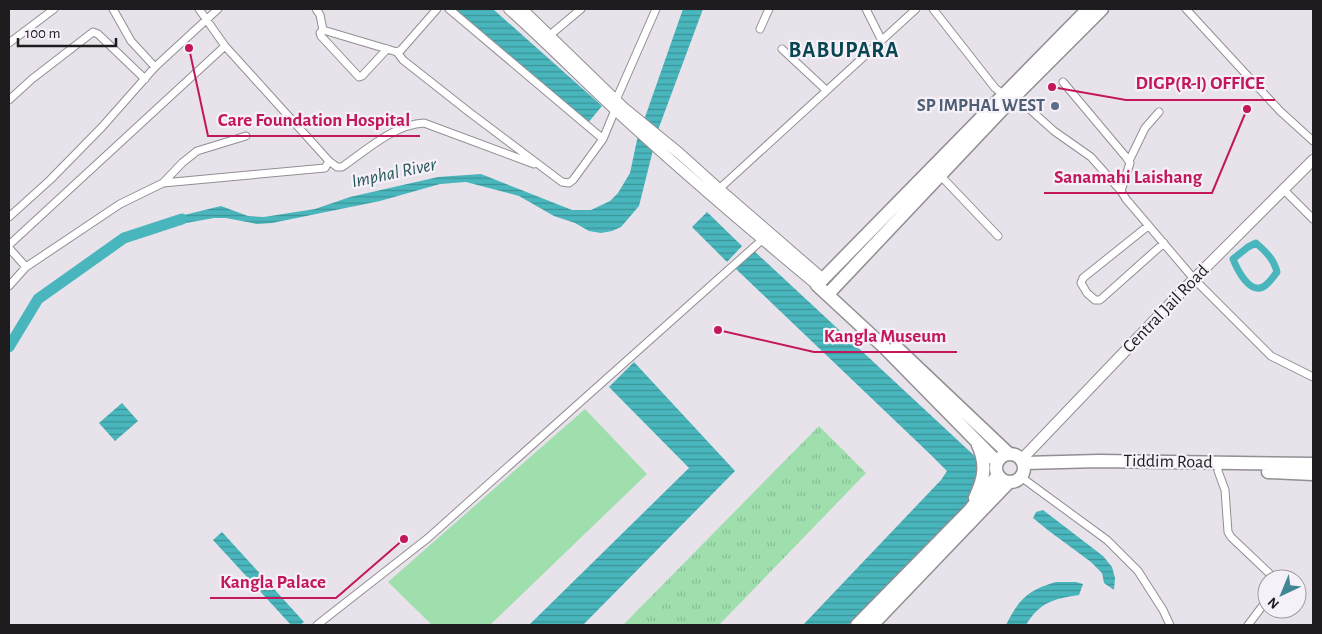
<svg xmlns="http://www.w3.org/2000/svg" width="1322" height="634" font-family="'Alegreya Sans',sans-serif">
  <defs>
    <pattern id="grass-tufts" width="24" height="20" patternUnits="userSpaceOnUse" patternTransform="scale(1.25)"><rect width="24" height="20" fill="#9fdead"/><path d="M3 7l-1-3M5 7V3M7 7l1-3M15 17l-1-3M17 17v-4M19 17l1-3" fill="none" stroke="#88be94"/></pattern>
    <pattern id="water-rules" width="6" height="5" patternUnits="userSpaceOnUse" patternTransform="scale(1.25)"><rect width="6" height="5" fill="#48b6bc"/><path d="M0 2.5h6" fill="none" stroke="#3b9398"/></pattern>
  </defs>
  <rect width="100%" height="100%" fill="#e8e3ea"/>
  <path fill="url(#grass-tufts)" d="M819,426L866,473L719,625H623Z"/>
  <path fill="#9fdead" d="M585,409L647,474L490,625H432L388,582Z"/>
  <path fill="url(#water-rules)" d="M454,9H493L602,106L587,124Z
    M683,9H703L658,130L639,206L621,227L612,231L601,233L589,231L575,223L554,216L519,196L466,182L440,184L380,201L272,223L257,224L226,218H214L164,227L180,216L221,206L248,216L264,217L315,209L350,197L438,177L481,174L572,210H591L610,201L618,193L630,173L637,140Z
    M707,212L742,246L727,262L692,227Z
    M753,250L980,461L982,470L970,502L848,625H803L941,480L947,471L932,456L735,268Z
    M634,362L735,471L583,625H529L689,468L609,387Z
    M122,403L138,421L115,441L99,423Z
    M1043,510L1103,556L1112,567L1115,578L1114,590L1104,583L1102,573L1091,562L1049,531L1033,518L1036,512Z
    M222,532L304,622L300,625H291L213,540Z
    M1056,582H1076L1083,584L1079,595C1053,599 1040,602 1026,625H1006C1019,599 1028,590 1056,582Z"/>
  <g fill="none" stroke-linecap="round" stroke-linejoin="round">
    <path stroke="#48b6bc" stroke-width="7" d="M1256,243C1265,251 1274,259 1277,272C1273,277 1269,284 1263,287C1249,294 1237,269 1233,259L1248,247Z"/>
    <path stroke="#48b6bc" stroke-width="11" d="M9,347L38,299L124,238L182,219"/>
    <defs>
      <path id="street" d="M113,9L131,41L155,67
        M316,9L320,15L323,30
        M866,9L881,39
        M933,9L995,88L1004,95L1015,96L1054,131L1091,157L1121,191
        M1186,9L1280,111L1313,141
        M760,29L769,9
        M550,35L581,9
        M9,43L54,9
        M387,49L362,76L359,77L321,36L320,33L323,30L387,49L397,52L401,50L437,9
        M782,49L826,90
        M397,52L403,60L469,112L562,182L569,183L573,180L603,139L449,9
        M1063,82L1126,157L1130,163L1121,191L1126,199L1194,279L1271,356L1313,377
        M9,100L32,79L93,32L98,34L145,79
        M603,139L615,110L616,100L656,9
        M329,161L337,167H342C365,151 395,124 424,123L534,164
        M1129,161L1145,128L1159,112
        M938,173L998,236
        M163,183L182,163L197,151L246,136
        M719,189L916,9
        M1284,190L1313,219
        M9,217L50,180L102,127L155,67L218,9
        M1148,226L1083,278L1081,283L1087,293L1095,300H1100L1164,243
        M9,245L225,46
        M9,248L26,267L9,286
        M26,267L120,204L163,183L325,168L329,161L225,46L199,9
        M1218,463V471L1225,490L1228,532L1231,537L1270,574L1273,579
        M1021,477L1107,540L1138,571L1163,610L1170,625
        M317,625L428,538L763,239
        M1248,625L1267,600"/>
      <path id="secondary" d="M509,9C548,44 584,81 622,116C685,174 751,230 817,285
        M522,9L625,109L679,153L719,189L823,279
        M1022,459L1194,279L1313,160"/>
      <path id="highway" d="M828,294L1015,96L1102,9
        M896,347L1009,454
        M996 468a14 14 0 1 1 28 0a14 14 0 1 1-28 0Z
        M997,462L884,347L817,285L1088,9
        M1024,463L1099,461L1313,464
        M1268,472L1313,474
        M975,498C984,479 987,465 978,445
        M857,625L969,511L998,475
        M872,625L1009,482"/>
    </defs>
    <use href="#street" stroke="#928e94" stroke-width="9"/>
    <use href="#secondary" stroke="#928e94" stroke-width="12"/>
    <use href="#highway" stroke="#928e94" stroke-width="15"/>
    <use href="#street" stroke="#fff" stroke-width="7"/>
    <use href="#secondary" stroke="#fff" stroke-width="10"/>
    <use href="#highway" stroke="#fff" stroke-width="12"/>
  </g>
  <circle fill="#5c6f8a" stroke="#f6f0f8" stroke-width="2" cx="1055" cy="106" r="5"/>
  <g text-anchor="middle" dominant-baseline="central" stroke-width="4.5" stroke-linejoin="round" paint-order="stroke">
    <g font-size="18" font-weight="bold" fill="#4e5e75" stroke="#f6f0f8" text-anchor="end">
      <text x="1045" y="106">SP IMPHAL WEST</text>
    </g>
    <g font-size="18" fill="#1e1c1e" stroke="#f6f0f8">
      <text transform="translate(1166 309) rotate(-46)">Central Jail Road</text>
      <text transform="translate(1168 462) rotate(1)">Tiddim Road</text>
    </g>
    <g font-size="19" font-style="italic" fill="#29585b" stroke="#f6f0f8">
      <text transform="translate(394 173) rotate(-12)">Imphal River</text>
    </g>
    <g font-size="22" font-weight="bold" letter-spacing="1" fill="#084651" stroke="#f6f0f8">
      <text x="844" y="50">BABUPARA</text>
    </g>
  </g>
  <path fill="none" stroke="#c2185b" stroke-width="2" d="M1052 87L1126 100H1275M189 48L208 136H420M1247 109L1212 193H1044M718 330L814 352H957M404 539L336 598H210"/>
  <g fill="#c2185b" stroke="#f6f0f8" stroke-width="2">
    <circle cx="1052" cy="87" r="5"/>
    <circle cx="189" cy="48" r="5"/>
    <circle cx="1247" cy="109" r="5"/>
    <circle cx="718" cy="330" r="5"/>
    <circle cx="404" cy="539" r="5"/>
  </g>
  <g font-size="19" text-anchor="middle" font-weight="bold" fill="#c2185b" stroke="#f6f0f8" stroke-width="4.5" stroke-linejoin="round" paint-order="stroke">
    <text x="1200" y="89">DIGP(R-I) OFFICE</text>
    <text x="314" y="126">Care Foundation Hospital</text>
    <text x="1128" y="183">Sanamahi Laishang</text>
    <text x="885" y="342">Kangla Museum</text>
    <text x="273" y="588">Kangla Palace</text>
  </g>
  <rect width="1322" height="634" fill="none" stroke="#1e1c1e" stroke-width="20"/>
  <g transform="translate(1282 594) rotate(224)"><circle r="24" fill="#f6f0f8" stroke="#a09ba1"/>
  <path d="M0-4L9 19L0 12L-9 19Z" fill="#418694"/>
  <text y="-8" font-size="14" font-weight="bold" text-anchor="middle" fill="#1e1c1e">N</text>
  </g>
  <path d="M18 38v8h98v-8" fill="none" stroke="#1e1c1e" stroke-width="2.5"/>
  <text x="25" y="38" font-size="15" fill="#1e1c1e" stroke="#f6f0f8" stroke-width="4" paint-order="stroke">100 m</text>
</svg>
